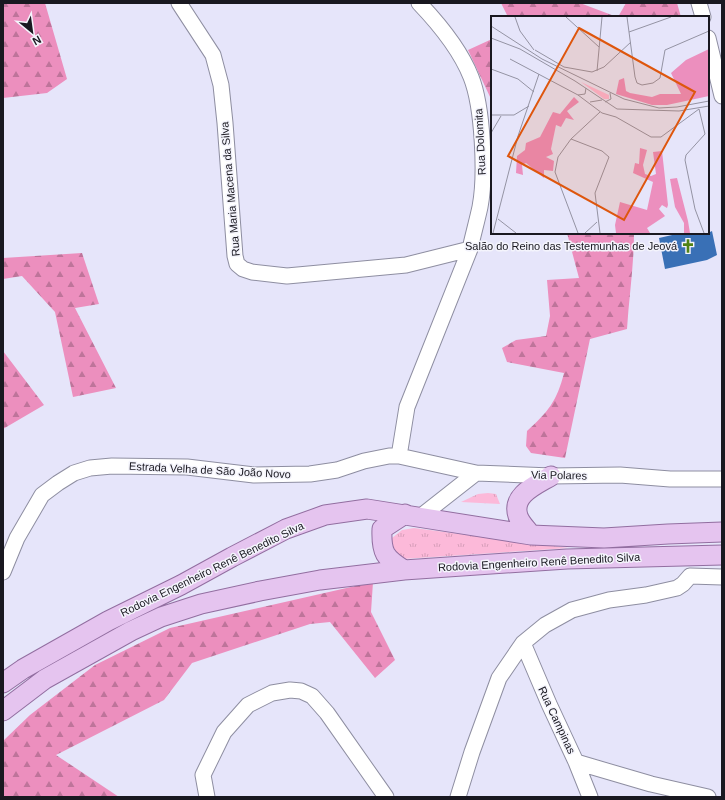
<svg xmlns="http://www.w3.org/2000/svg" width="725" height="800" font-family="Helvetica,sans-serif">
  <defs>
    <pattern id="grass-tufts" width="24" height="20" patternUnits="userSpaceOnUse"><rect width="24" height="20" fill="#fcb9d9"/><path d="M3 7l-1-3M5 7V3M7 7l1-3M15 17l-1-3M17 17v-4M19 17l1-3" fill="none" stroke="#d79eba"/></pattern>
    <pattern id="forest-firs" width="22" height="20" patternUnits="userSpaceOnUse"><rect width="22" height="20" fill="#ec8fbe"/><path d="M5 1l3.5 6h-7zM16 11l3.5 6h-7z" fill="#be749a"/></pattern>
  </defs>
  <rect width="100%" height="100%" fill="#e6e5fa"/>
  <path fill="url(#grass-tufts)" d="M488,493L496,494L500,504L461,502L478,494Z
    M414,528L569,548L403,559L395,557L392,547V538L402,530Z"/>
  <path fill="url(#forest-firs)" d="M3,3H45L67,79L47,93L3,98Z
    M501,3H580L617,17H508Z
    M626,3H677L681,17H618Z
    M492,39V99H491L468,50Z
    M567,233H634C634,265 629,297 627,329L590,339L565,458L531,453L526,446L527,431C548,412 557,401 564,373L507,362L502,348L516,340L546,336L550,316L547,280L579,278Z
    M82,253L99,304L75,308L116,388L73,397L55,312L22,276L3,279V258Z
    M3,351L44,405L3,429Z
    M373,582L371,612L395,660L375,678L330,622L310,624L192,663L164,700L56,755L119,797H3V741L30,715L95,665L170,628Z"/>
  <path fill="#3970b6" d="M712,231L717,255L707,260L665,269L659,238L681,233H708Z"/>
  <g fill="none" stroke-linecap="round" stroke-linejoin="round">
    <defs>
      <path id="minor" d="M179,3L213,55L221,85L225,123L235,256L237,264L243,269L252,272L287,276L406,265L470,249L407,407L399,456
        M419,3C440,25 460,49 471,77C483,107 486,176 480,207C477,221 473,235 470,249
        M699,3L703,17
        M708,38L722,96
        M420,517L476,473
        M3,572L17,538L42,495L58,483L74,473L90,468L112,466L187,467L254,475L310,474L337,470L364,461L389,456H399L476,473L551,476L620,475L670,479H722
        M690,576L722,577
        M523,643L549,704L576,762L590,797
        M576,762L651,784L708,797
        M207,797L203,775L224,732L248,705L272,693L290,690L301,691L312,696L327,713L386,797
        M458,797L472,752L499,678L523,643L545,625L572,610L609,600L646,595L677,588L683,584L690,576"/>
      <path id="major" d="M531,535C527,529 520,523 518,516C511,495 536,485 551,476
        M404,570C385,558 381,553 382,529L405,514
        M3,683L23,669L108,621L181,585L232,557L286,529L325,515L367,509L531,535L604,538L668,534L722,532
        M3,711L45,679L131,631L161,617L201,604L260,591L320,580L404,570L567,559L722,555"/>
    </defs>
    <use href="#minor" stroke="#8e8ea1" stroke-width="17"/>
    <use href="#major" stroke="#926ea0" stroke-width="21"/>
    <use href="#minor" stroke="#fff" stroke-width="15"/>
    <use href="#major" stroke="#e5c4ef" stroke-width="19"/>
  </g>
  <defs>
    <symbol id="church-bare" viewBox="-9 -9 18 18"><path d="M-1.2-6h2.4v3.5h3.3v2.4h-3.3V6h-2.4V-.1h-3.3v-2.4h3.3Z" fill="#508215" stroke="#f4f4fc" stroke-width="2.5" paint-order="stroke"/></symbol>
  </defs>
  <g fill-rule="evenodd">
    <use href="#church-bare" x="678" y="236" width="20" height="20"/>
  </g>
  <g text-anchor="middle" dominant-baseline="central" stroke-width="3" stroke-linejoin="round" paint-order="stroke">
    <g font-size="11" fill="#191820" stroke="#f4f4fc">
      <text transform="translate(480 142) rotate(-93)">Rua Dolomita</text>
      <text transform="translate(230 189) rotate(-95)">Rua Maria Macena da Silva</text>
      <text transform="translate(210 470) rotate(3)">Estrada Velha de São João Novo</text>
      <text transform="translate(559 475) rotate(1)">Via Polares</text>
      <text transform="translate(539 562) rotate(-3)">Rodovia Engenheiro Renê Benedito Silva</text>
      <text transform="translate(212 569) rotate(-26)">Rodovia Engenheiro Renê Benedito Silva</text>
      <text transform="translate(557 720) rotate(65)">Rua Campinas</text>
    </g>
    <g font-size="11" fill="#191820" stroke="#f4f4fc" text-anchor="end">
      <text x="677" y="246">Salão do Reino das Testemunhas de Jeová</text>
    </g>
  </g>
  <g transform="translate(491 16)">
    <rect width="218" height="218" fill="#e6e5fa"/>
    <path d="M90,66L118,79V83H113Z" fill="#fcb9d9"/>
    <path d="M218,33V80L176,89H161L125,78L128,64L133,62L135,75L139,77L161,81L169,78H190L180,57L195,44ZM83,81L88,86L76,95L83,104L75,102L70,111L65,109L60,133L62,138L55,141L63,145L62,155L53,154V162L35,147L31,149L32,159L25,157L26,140L34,134L35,127L49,121L62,96L69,98ZM149,132L156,134L152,149L154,158L160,160L165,158L162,136L171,135L177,189L176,192L171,189L168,193L174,200L156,212L159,217H125L124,209L129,186L156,194L162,166L142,157L144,147L148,148ZM186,162L197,205L199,217H193V207L184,191L179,163Z" fill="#ec8fbe"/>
    <path fill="none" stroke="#9493a3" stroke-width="1" d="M24,1L29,15L43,34M75,1L108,31M136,1L144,61L146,67L151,69L162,67L169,62L174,34L218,15M0,10L51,43L133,83L168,92L186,91L218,85M138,16L180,1M0,22L29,33L84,65L126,93L188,95L218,90M44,34L73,51L101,56L113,51L140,26M19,43L87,79L111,97L125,101L160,121H170L208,93M0,53L27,63L43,76M106,55L111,1M87,79L94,78L95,72M99,86L111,84M114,86L120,83L119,77M208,93L214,118L195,139L194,144L204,193L213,217M0,99H23L38,90M0,117L10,100M80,123L67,141L64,156L87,217M7,203L25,217M2,217L27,120L48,58M94,217L106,206M109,217L104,177L118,141L111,135L80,123L109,96"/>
    <path fill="#de560d" fill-opacity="0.15" stroke="#de560d" stroke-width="2" d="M88,12L204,76L133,204L17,140Z"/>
    <rect width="218" height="218" fill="none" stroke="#191820" stroke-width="2"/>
  </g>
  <rect width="725" height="800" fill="none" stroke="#191820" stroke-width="8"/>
  <g transform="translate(32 32) rotate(151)" stroke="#f4f4fc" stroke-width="3" paint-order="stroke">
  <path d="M0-3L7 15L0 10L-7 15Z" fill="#191820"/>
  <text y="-6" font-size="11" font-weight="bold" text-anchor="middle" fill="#191820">N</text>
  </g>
</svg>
